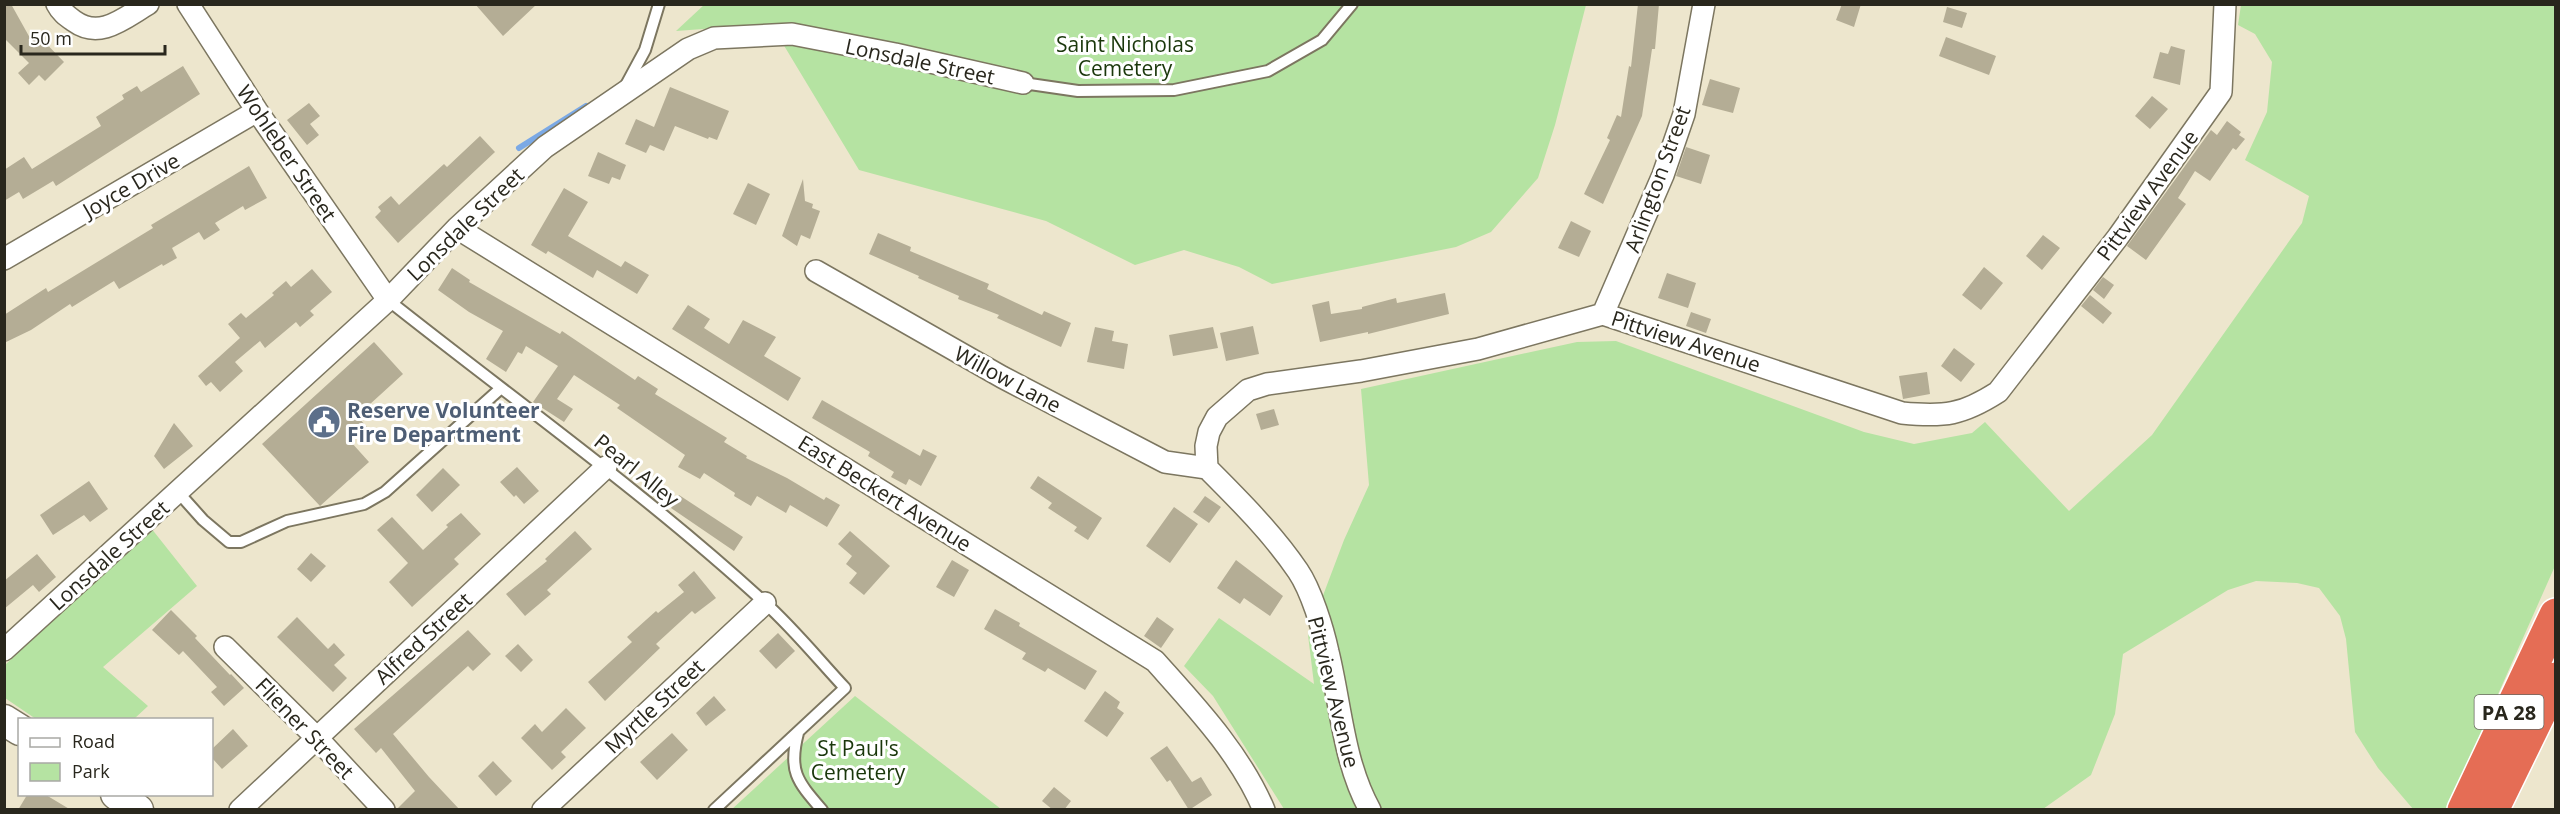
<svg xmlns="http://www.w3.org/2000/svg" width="2560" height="814" font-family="'Open Sans',sans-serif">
  <rect width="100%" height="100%" fill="#ede6cd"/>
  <path fill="#b5e3a2" d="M705,4L1586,5L1555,125L1538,178L1491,232L1456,247L1272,284L1239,267L1184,250L1135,265L1046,221L859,170L771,24L676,31Z
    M2241,5H2555V566L2447,809H2413L2378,768L2355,732L2346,639L2340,616L2319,588L2297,583L2256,581L2228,590L2123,654L2115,714L2091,775L2043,809H1284L1213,696L1184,666L1219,618L1314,684L1308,635L1344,540L1369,485L1361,389L1577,342L1616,341L1864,432L1914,444L1972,433L1985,422L2069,511L2152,435L2302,223L2309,196L2245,160L2267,112L2272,62L2255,34L2238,25Z
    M151,528L197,586L103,667L148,706L134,719H36L5,698V665Z
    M855,696L1001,809L731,810Z"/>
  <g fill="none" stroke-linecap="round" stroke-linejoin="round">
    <path stroke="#7ba9e5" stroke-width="6" d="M519,148L586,106"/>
  </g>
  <path fill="#b4ad95" d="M4,4H11L30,38L36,33L64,62L45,81L39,75L29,85L18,73L29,63L4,38Z
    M475,4H537L503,36Z
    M1638,4H1659L1655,49H1652L1642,116L1603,204L1584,194L1610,140L1607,138L1617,115L1621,117L1629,66L1631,67Z
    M1842,4H1861L1854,27L1836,20Z
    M1947,7L1967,13L1962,28L1943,22Z
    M1946,37L1996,56L1989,75L1939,56Z
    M2171,46L2185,50L2180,85L2153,78L2160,52L2168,54Z
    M183,66L200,94L56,186L53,181L23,199L19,192L4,201V170L24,157L32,169L101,126L96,117L124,99L122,95L137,86L141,92Z
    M1710,79L1740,88L1733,113L1702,105Z
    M670,87L729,111L717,140L709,137L708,139L675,126L664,151L650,145L646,153L625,144L636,119L654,127Z
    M2152,96L2168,109L2150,129L2135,116Z
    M309,103L320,116L310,124L319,135L307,145L287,120Z
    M2227,121L2241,132L2239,135L2245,139L2236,150L2233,148L2210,181L2195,171L2178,198L2186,204L2146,260L2127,246L2211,130L2217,135Z
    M480,136L495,152L398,243L375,217L381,211L378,207L391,196L399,205L444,164L447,167Z
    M1686,147L1710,155L1701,184L1676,176Z
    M598,152L626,165L620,180L612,177L609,184L588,176Z
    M249,166L267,198L245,210L243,206L215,223L220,230L204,240L199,232L172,248L177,258L163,266L162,264L119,289L114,281L72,307L70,304L31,330L4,343V315L46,288L48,292L153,228L151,225Z
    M803,179L805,201L813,204L812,208L820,211L810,239L801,235L797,246L782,236Z
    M748,183L770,194L756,225L733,214Z
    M564,188L588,202L568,236L621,267L625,261L649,275L637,294L597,270L593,278L548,251L546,254L531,245Z
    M1571,221L1591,231L1579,257L1558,248Z
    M878,233L911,247L910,251L989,284L987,289L1042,315L1044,311L1071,323L1061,347L997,318L999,315L958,299L959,296L918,278L919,276L869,254Z
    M2043,235L2060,248L2042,270L2026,256Z
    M1984,267L2003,283L1981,310L1962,295Z
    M452,268L470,280L469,282L560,334L562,331L635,380L638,376L658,389L655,394L727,438L724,442L747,456L746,458L787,478L824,500L826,497L840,505L827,527L790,505L786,513L757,496L751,506L734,496L735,493L704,473L700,479L678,467L685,455L617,408L620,405L574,375L557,399L573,409L564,422L533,402L558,366L526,346L522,354L518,352L506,372L486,359L503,331L469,312L438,290Z
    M312,269L332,292L310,311L314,315L300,327L296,322L265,348L260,341L235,362L243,371L220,392L211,382L206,386L198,376L240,338L228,324L241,313L246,318L274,295L272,293L286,281L291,287Z
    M1667,273L1696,283L1688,308L1658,298Z
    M2103,277L2114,285L2104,299L2093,290Z
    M1445,293L1449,314L1368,334V332L1320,342L1312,305L1329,301L1331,314L1362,309V307L1396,298L1397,303Z
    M2090,295L2112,313L2103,324L2081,306Z
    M688,305L710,319L704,328L729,344L743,320L776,337L764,356L801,378L788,401L672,329Z
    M1691,312L1711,319L1706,333L1686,326Z
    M1253,326L1259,354L1226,361L1220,333Z
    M1095,327L1114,331L1112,341L1128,344L1124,369L1087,362Z
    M1213,327L1218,348L1173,356L1169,335Z
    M374,342L403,374L357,416L367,427L351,442L369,462L320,506L262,444Z
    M1954,348L1975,364L1961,382L1941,366Z
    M1927,372L1930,394L1903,399L1899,376Z
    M822,400L920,456L923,449L937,456L921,486L909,479L906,485L891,477L894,472L868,456L870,452L812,418Z
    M1274,409L1279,425L1261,430L1256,414Z
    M174,423L193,446L164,469L154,456Z
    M517,467L539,491L524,504L516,495L514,497L500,482Z
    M443,468L460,485L432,512L416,495Z
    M1038,476L1102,518L1088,540L1074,531L1077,527L1048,508L1052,503L1030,488Z
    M89,481L108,509L90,522L84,515L53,535L40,515Z
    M679,495L743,537L734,551L671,508Z
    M1205,496L1221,507L1209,523L1193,512Z
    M1174,507L1198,524L1170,563L1146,546Z
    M461,513L481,534L454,559L459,564L412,607L389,582L408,563L377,530L392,517L423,550L448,527L446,525Z
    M575,531L592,549L547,590L551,594L525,616L506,594L547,561L545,559Z
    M850,531L890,566L864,595L849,583L857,573L846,564L852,556L838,544Z
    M311,553L326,566L311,582L297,569Z
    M37,554L56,577L39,592L33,585L4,609V581Z
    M952,560L969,570L954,597L936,587Z
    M1236,560L1283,596L1270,616L1244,598L1240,604L1217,588Z
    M694,571L716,598L695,614L692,611L656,644L660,648L605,701L588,682L632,642L627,637L656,611L658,613L684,592L678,585Z
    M995,609L1020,623L1019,626L1097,671L1085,690L1048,668L1045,672L1022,659L1026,653L984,629Z
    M171,610L197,636L195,638L230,675L231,674L244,688L224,706L211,692L217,687L183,651L179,655L152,630Z
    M297,617L328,649L334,643L345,655L334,665L347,678L333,692L277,637Z
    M1157,617L1174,629L1161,648L1144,636Z
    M468,630L491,654L473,671L468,666L393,734L429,777L460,810H396L415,791L381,748L376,753L354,729Z
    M778,633L795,651L776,669L759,651Z
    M518,644L533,660L521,672L505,656Z
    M1105,691L1120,702L1117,708L1124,713L1107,737L1084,721Z
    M714,696L726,710L706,726L696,713Z
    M566,708L586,728L561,752L566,757L552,770L521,738L535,724L542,732Z
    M233,729L248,746L222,769L212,758V749Z
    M672,733L688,750L657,780L640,762Z
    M1167,746L1192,782L1201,777L1212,795L1189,810L1170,780L1167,782L1150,758Z
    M493,761L512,781L496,796L478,776Z
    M1054,787L1071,801L1064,810H1053L1042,801Z
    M27,795H46L71,810H18Z"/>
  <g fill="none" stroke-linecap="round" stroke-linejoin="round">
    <defs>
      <path id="lane" d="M1023,83L1078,91L1174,90L1268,71L1322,40L1352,4
        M625,87L645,50L659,4
        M388,300C514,400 645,493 764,602C793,628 818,659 845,688L714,810
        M178,492L203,520L229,542H241L287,521L364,504L385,492L500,389
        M798,733C788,771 797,781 822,810"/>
      <path id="street" d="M57,4C61,12 67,16 74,21C100,40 124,18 148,4
        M188,4L257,111L388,300
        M457,228L1155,661C1195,706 1240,753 1264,810
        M4,259L257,111
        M816,271L1002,377L1165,462L1207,468
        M1603,314L1663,175L1684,114L1704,4
        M225,647L317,738L384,810
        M4,650L388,300L457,228L545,147L688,49L714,38L792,34L895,54L1023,83
        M240,810L606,467
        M543,810L765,603
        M1370,810C1343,761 1341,705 1328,652C1323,629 1311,590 1298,571C1273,534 1238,499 1207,468L1206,446L1209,432L1217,417L1248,390L1267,384L1361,371L1478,349L1603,314L1902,413C1945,417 1962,415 1998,392L2118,237L2221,92L2225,4"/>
      <path id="secondary" d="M4,720L20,730
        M116,794L138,810"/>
      <path id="highway" d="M2464,810L2556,615
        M2492,810L2556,679"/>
    </defs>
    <use href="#lane" stroke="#7c7660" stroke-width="14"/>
    <use href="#street" stroke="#7c7660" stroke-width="24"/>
    <use href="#secondary" stroke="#7c7660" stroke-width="33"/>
    <use href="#highway" stroke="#fff" stroke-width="36"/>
    <use href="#lane" stroke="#fff" stroke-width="10"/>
    <use href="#street" stroke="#fff" stroke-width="21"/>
    <use href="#secondary" stroke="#fff" stroke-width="30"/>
    <use href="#highway" stroke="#e56d55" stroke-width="33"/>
  </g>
  <defs>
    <symbol id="civic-disc" viewBox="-11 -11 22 22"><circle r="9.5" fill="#5c6f8a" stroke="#fff"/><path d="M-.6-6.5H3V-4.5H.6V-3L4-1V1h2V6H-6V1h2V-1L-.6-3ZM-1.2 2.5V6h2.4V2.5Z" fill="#fff"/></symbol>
  </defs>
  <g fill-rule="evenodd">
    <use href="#civic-disc" x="305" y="403" width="38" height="38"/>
  </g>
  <g text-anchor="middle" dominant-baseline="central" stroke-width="6" stroke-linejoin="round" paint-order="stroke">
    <rect fill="#fff" stroke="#696861" stroke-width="1.5" x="2474.5" y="695" width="69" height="34" rx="4.5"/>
    <g font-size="20" font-weight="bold" fill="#29271d">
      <text x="2509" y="712">PA 28</text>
    </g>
    <g font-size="21" fill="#1a370b" stroke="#fff">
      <text x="1125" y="44">Saint Nicholas<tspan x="1125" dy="24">Cemetery</tspan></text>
      <text x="858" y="748">St Paul's<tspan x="858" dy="24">Cemetery</tspan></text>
    </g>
    <g font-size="21" fill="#29271d" stroke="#fff">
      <text transform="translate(920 61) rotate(12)">Lonsdale Street</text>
      <text transform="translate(287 153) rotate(56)">Wohleber Street</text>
      <text transform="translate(1657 179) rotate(-70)">Arlington Street</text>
      <text transform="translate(131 185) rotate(-30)">Joyce Drive</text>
      <text transform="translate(2147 195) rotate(-54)">Pittview Avenue</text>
      <text transform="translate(465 224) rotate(-44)">Lonsdale Street</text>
      <text transform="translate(1686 341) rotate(18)">Pittview Avenue</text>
      <text transform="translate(1008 379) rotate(28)">Willow Lane</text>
      <text transform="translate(637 470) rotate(39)">Pearl Alley</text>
      <text transform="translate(885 493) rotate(32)">East Beckert Avenue</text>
      <text transform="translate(109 555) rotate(-42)">Lonsdale Street</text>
      <text transform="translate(423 638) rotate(-43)">Alfred Street</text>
      <text transform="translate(1334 692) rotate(76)">Pittview Avenue</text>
      <text transform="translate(654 706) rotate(-43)">Myrtle Street</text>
      <text transform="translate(305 728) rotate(46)">Fliener Street</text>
    </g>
    <g font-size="21" font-weight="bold" fill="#4e5e75" stroke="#fff" text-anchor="start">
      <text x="347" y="410">Reserve Volunteer<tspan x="347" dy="24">Fire Department</tspan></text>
    </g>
  </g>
  <rect width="2560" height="814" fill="none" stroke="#29271d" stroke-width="12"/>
  <rect x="18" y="718" width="195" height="78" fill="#ffffff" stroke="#a9a9a5" stroke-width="1.5"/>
  <rect x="30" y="738" width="30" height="9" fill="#ffffff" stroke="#a9a9a5" stroke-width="1.5"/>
  <text x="72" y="748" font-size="18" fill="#29271d">Road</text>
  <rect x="30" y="763" width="30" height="18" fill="#b5e3a2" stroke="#a9a9a5" stroke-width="1.5"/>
  <text x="72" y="778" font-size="18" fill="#29271d">Park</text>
  <path d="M21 45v9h144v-9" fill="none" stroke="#29271d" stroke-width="3"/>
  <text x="30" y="45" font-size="18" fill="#29271d" stroke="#ffffff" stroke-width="4.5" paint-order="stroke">50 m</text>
</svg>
